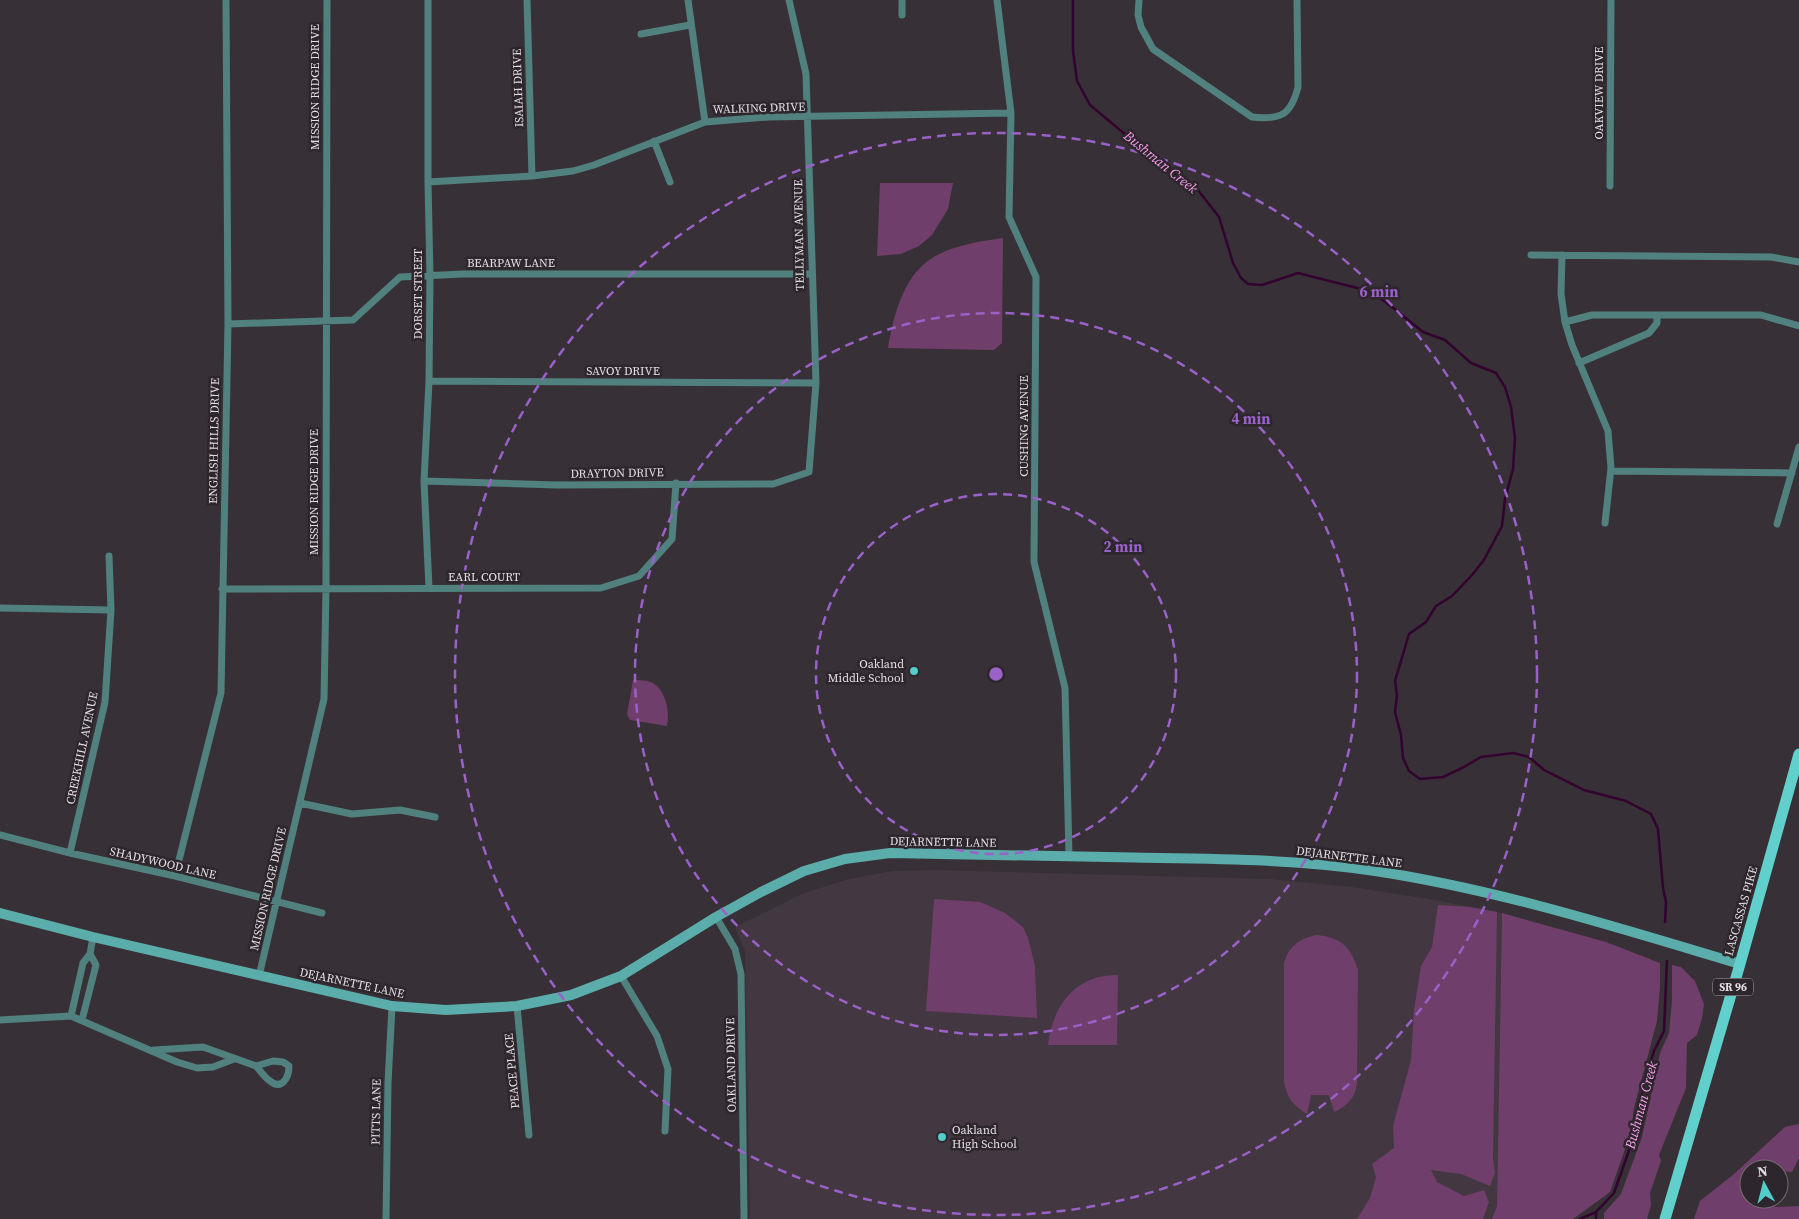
<svg xmlns="http://www.w3.org/2000/svg" width="1799" height="1219" font-family="'Source Serif 4',serif">
  <rect width="100%" height="100%" fill="#373036"/>
  <path fill="#433741" d="M934,870L1269,879L1352,887L1435,900L1502,913L1497,1219H750L745,951L735,927L804,893L849,879L892,871Z"/>
  <path fill="#703e6a" d="M880,183H953L948,209L932,235L919,246L901,254L877,256Z
    M1003,238L1002,343L994,350L888,348C893,319 901,285 923,265C944,246 977,242 1003,238Z
    M633,680C639,680 647,680 653,683C666,691 670,712 667,726L630,720L627,714Z
    M934,899L980,902L1005,913L1023,927L1028,938L1035,966L1037,1018L926,1011Z
    M1438,905L1470,907L1497,912L1493,1157L1495,1173L1490,1186L1461,1174L1431,1170L1437,1182L1464,1196L1484,1190L1489,1202L1483,1219H1357L1370,1198L1376,1177L1372,1164L1394,1148L1393,1126L1411,1060L1414,1010L1421,966L1432,947Z
    M1502,913L1606,942L1660,963V987L1657,1021L1634,1108L1630,1135L1610,1192L1573,1219H1492L1497,1206Z
    M1316,935C1340,937 1351,946 1358,970L1357,1084C1355,1098 1347,1106 1334,1112L1329,1095H1311L1307,1114C1292,1104 1288,1099 1284,1082V963C1289,946 1299,939 1316,935Z
    M1672,965L1681,967L1695,981L1704,1004L1702,1018L1697,1035L1687,1043L1686,1088L1659,1155L1661,1161L1650,1193L1651,1205L1647,1219H1604V1213L1621,1194L1642,1137L1660,1053L1669,1033L1672,1001Z
    M1118,975L1117,1045H1048C1053,1005 1075,975 1118,975Z
    M1799,1124V1158L1792,1172L1779,1171V1169H1749V1199H1769L1775,1207L1799,1206V1219H1694L1700,1201L1734,1174L1785,1127Z"/>
  <g fill="none" stroke-linecap="round" stroke-linejoin="round">
    <path stroke="#33032f" stroke-width="2.5" d="M1073,0V51L1077,81L1090,105L1156,160L1198,190L1219,217L1233,263L1241,278L1248,284L1262,285L1298,273L1369,291L1387,303L1423,332L1445,340L1471,363L1496,373L1505,387L1511,407L1515,438L1513,469L1505,499L1502,526L1484,560L1472,575L1452,596L1436,606L1426,622L1409,634L1395,681L1397,695L1395,712L1401,735L1403,758L1409,771L1420,779L1443,777L1464,767L1481,757L1513,753L1529,757L1544,770L1584,790L1626,801L1651,814L1658,829L1663,888L1666,902L1665,922
      M1580,1219L1596,1212
      M1596,1219V1212L1614,1193L1632,1142L1647,1072L1654,1051L1664,1031L1667,961"/>
    <path stroke="#50817f" stroke-width="7" d="M428,0V182L430,276L429,381L424,481L429,588
      M527,0L532,176
      M688,0L705,122
      M902,0V15
      M997,0L1011,113L1009,217L1036,277L1034,562L1065,688L1069,856
      M1139,0L1138,15L1141,27L1153,49L1252,117C1281,120 1291,115 1298,87L1297,0
      M641,34L690,25
      M654,141L670,182
      M428,182L532,176L573,171L594,165L705,122L768,117L1011,113
      M1610,186L1611,0
      M1531,255L1771,257L1799,262
      M1562,255L1561,294L1565,322L1592,315H1761L1799,326
      M1565,322L1572,345L1608,431L1611,468L1605,523
      M228,324L353,320L400,277L463,274H811
      M1579,363L1649,333L1657,323V315
      M429,381L816,383
      M1611,471L1792,473
      M424,481L556,485L773,484L809,472L816,383L806,74L789,0
      M1777,524L1799,447
      M222,589L601,588L639,576L672,539L676,483
      M0,608L111,610
      M300,803L352,814L400,810L435,817
      M0,835L70,853L175,876L322,913
      M70,853L105,702L111,610L109,556
      M175,876L221,693L228,324L226,0
      M716,917L735,949L741,974L744,1219
      M259,976L324,699L326,588L327,0
      M621,976L657,1036L668,1069L665,1131
      M517,1006L529,1135
      M71,1016L83,963L90,954L93,937
      M0,1020L71,1016L177,1062L197,1068L213,1067L234,1059
      M82,1020L96,965L90,954
      M154,1050L203,1047L256,1066L273,1061L283,1062L289,1066C289,1077 282,1091 270,1081C264,1077 260,1070 256,1066
      M386,1219L388,1083L392,1006"/>
    <path stroke="#5badab" stroke-width="10" d="M0,913L93,937L392,1006L446,1010L517,1006L571,995L621,976L716,917L761,892L804,871L845,859L890,853C979,854 1069,856 1159,858C1231,859 1303,860 1375,871C1500,890 1619,928 1740,964"/>
    <path stroke="#61cfcc" stroke-width="11" d="M1665,1219L1740,964L1799,754"/>
  </g>
  <g fill="none" stroke="#9a61c9" stroke-width="2.5" stroke-dasharray="9 6">
    <circle cx="996" cy="674" r="180"/>
    <circle cx="996" cy="674" r="361"/>
    <circle cx="996" cy="674" r="541"/>
  </g>
  <g fill="#53cdca" stroke="#2d262c" stroke-width="2">
    <circle cx="914" cy="671" r="5"/>
    <circle cx="942" cy="1137" r="5"/>
  </g>
  <g text-anchor="middle" dominant-baseline="central" stroke-width="5" stroke-linejoin="round" paint-order="stroke">
    <rect fill="#2d262c" stroke="#aca6ab" stroke-width="1" x="1713" y="978.5" width="40" height="17" rx="4"/>
    <g font-size="11" font-weight="bold" fill="#e2dde1">
      <text x="1733" y="987">SR 96</text>
    </g>
    <g font-size="12" fill="#e2dde1" stroke="#2d262c">
      <text transform="translate(315 87) rotate(-90)">MISSION RIDGE DRIVE</text>
      <text transform="translate(518 88) rotate(-92)">ISAIAH DRIVE</text>
      <text transform="translate(1599 93) rotate(-90)">OAKVIEW DRIVE</text>
      <text transform="translate(759 108) rotate(-2)">WALKING DRIVE</text>
      <text transform="translate(799 235) rotate(-91)">TELLYMAN AVENUE</text>
      <text x="511" y="263">BEARPAW LANE</text>
      <text transform="translate(418 294) rotate(-90)">DORSET STREET</text>
      <text x="623" y="371">SAVOY DRIVE</text>
      <text transform="translate(1024 426) rotate(-90)">CUSHING AVENUE</text>
      <text transform="translate(214 441) rotate(-89)">ENGLISH HILLS DRIVE</text>
      <text transform="translate(617 473) rotate(-1)">DRAYTON DRIVE</text>
      <text transform="translate(314 492) rotate(-90)">MISSION RIDGE DRIVE</text>
      <text x="484" y="577">EARL COURT</text>
      <text transform="translate(82 748) rotate(-78)">CREEKHILL AVENUE</text>
      <text transform="translate(943 842) rotate(1)">DEJARNETTE LANE</text>
      <text transform="translate(1349 857) rotate(7)">DEJARNETTE LANE</text>
      <text transform="translate(163 863) rotate(13)">SHADYWOOD LANE</text>
      <text transform="translate(268 889) rotate(-77)">MISSION RIDGE DRIVE</text>
      <text transform="translate(1741 911) rotate(-74)">LASCASSAS PIKE</text>
      <text transform="translate(352 983) rotate(12)">DEJARNETTE LANE</text>
      <text transform="translate(731 1065) rotate(-91)">OAKLAND DRIVE</text>
      <text transform="translate(512 1071) rotate(-95)">PEACE PLACE</text>
      <text transform="translate(376 1112) rotate(-89)">PITTS LANE</text>
    </g>
    <g font-size="12" fill="#e2dde1" stroke="#2d262c" text-anchor="end">
      <text x="904" y="664">Oakland<tspan x="904" dy="14">Middle School</tspan></text>
      <text x="952" y="1130" text-anchor="start">Oakland<tspan x="952" dy="14">High School</tspan></text>
    </g>
    <g font-size="14" font-style="italic" fill="#f99dee" stroke="#2d262c">
      <text transform="translate(1161 162) rotate(39)">Bushman Creek</text>
      <text transform="translate(1641 1105) rotate(-75)">Bushman Creek</text>
    </g>
  </g>
  <circle cx="996" cy="674" r="8" fill="#9a61c9" stroke="#2d262c" stroke-width="2.5"/>
  <g font-size="15" text-anchor="middle" font-weight="bold" fill="#9a61c9" stroke="#2d262c" stroke-width="5" stroke-linejoin="round" paint-order="stroke">
    <text x="1379" y="297">6 min</text>
    <text x="1251" y="424">4 min</text>
    <text x="1123" y="552">2 min</text>
  </g>
  <g transform="translate(1764 1184) rotate(353)"><circle r="24" fill="#2d262c" stroke="#756f74"/>
  <path d="M0-4L9 19L0 12L-9 19Z" fill="#53cdca"/>
  <text y="-8" font-size="14" font-weight="bold" text-anchor="middle" fill="#e2dde1">N</text>
  </g>
</svg>
